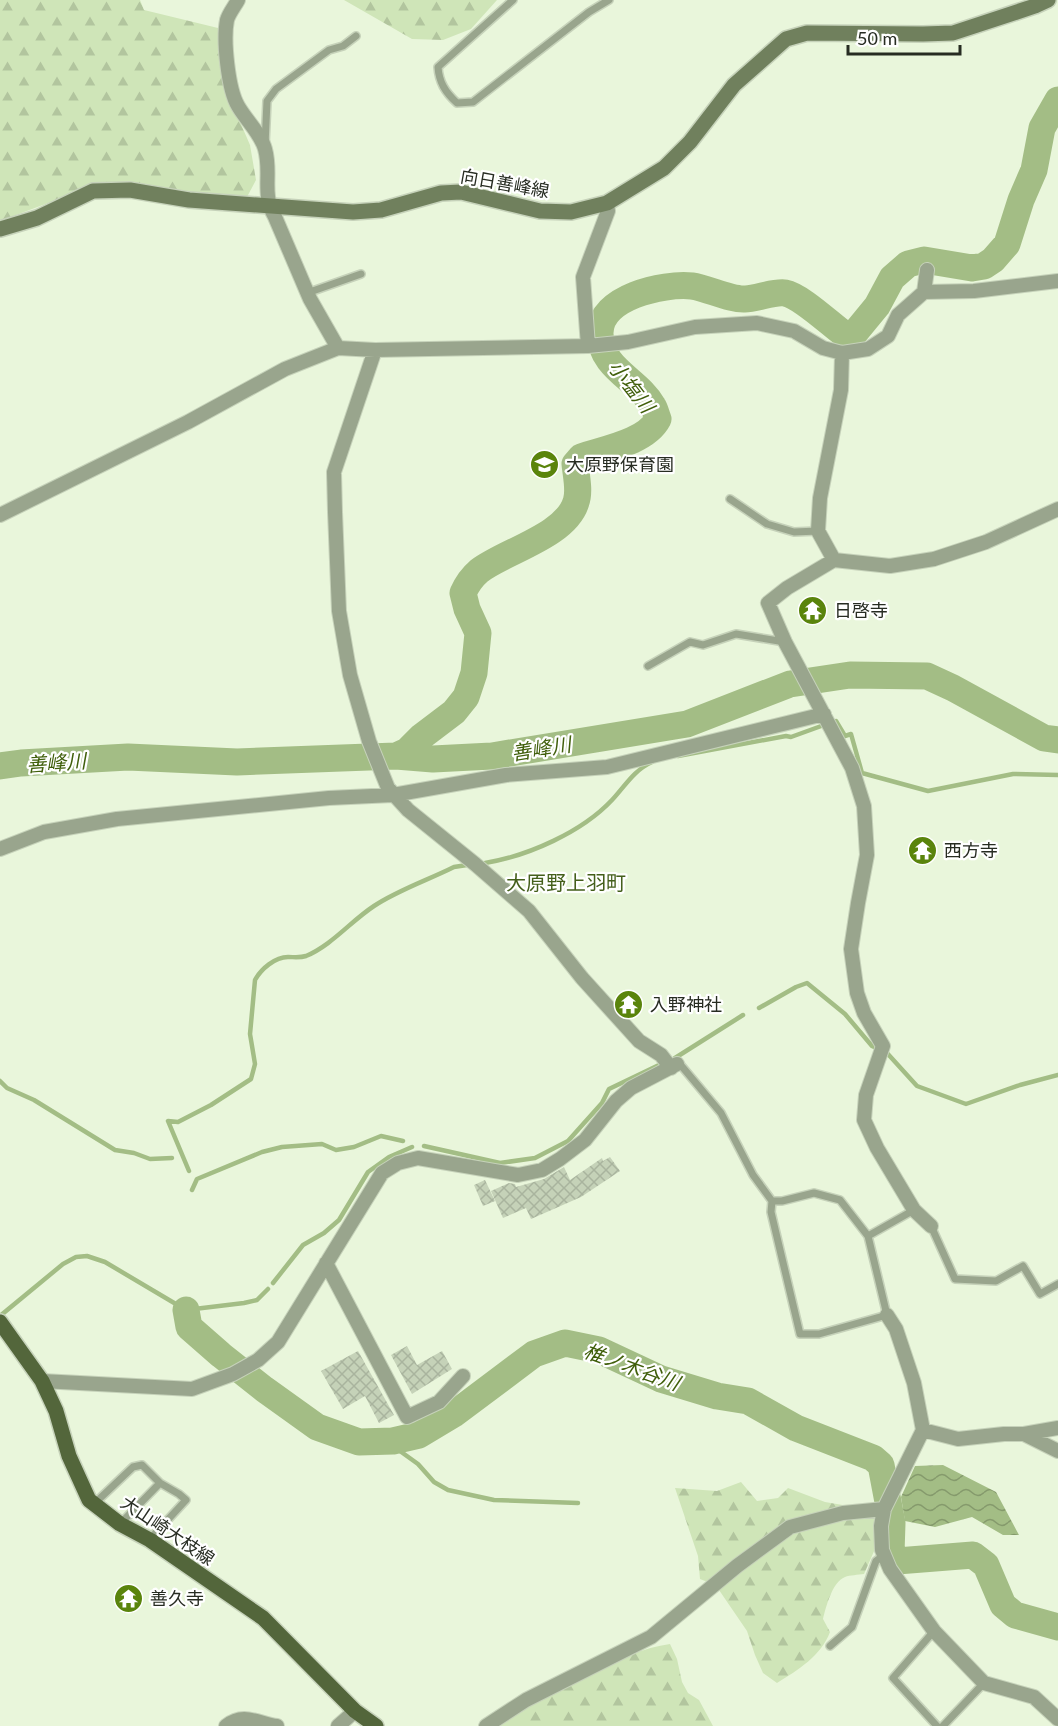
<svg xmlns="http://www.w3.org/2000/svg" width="1058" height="1726" font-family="Lato,'Noto Sans JP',sans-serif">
  <defs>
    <pattern id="forest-firs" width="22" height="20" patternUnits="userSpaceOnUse" patternTransform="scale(1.5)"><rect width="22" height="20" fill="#cfe5b8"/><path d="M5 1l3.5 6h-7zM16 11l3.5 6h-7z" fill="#b2c59e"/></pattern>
    <pattern id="water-waves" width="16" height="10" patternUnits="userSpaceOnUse" patternTransform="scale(1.5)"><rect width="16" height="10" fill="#a3bd85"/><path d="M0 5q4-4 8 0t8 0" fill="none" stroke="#859a6c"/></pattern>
    <pattern id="building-cross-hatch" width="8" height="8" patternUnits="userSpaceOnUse" patternTransform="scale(1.5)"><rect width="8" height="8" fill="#c5d2b8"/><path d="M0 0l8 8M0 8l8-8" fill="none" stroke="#a9b49e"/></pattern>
  </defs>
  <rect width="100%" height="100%" fill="#e9f6db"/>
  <path fill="url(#forest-firs)" d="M0,0H140L144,10L218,28L228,94L250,145L256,180L247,197L99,184L0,221Z
    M344,0H497L471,29L443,40L412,39Z
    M741,1482L757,1501L778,1498L788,1488L825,1502L878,1511L875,1549L864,1574C858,1575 850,1575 845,1577C832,1582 826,1607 823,1619L830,1632C821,1656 798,1670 777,1683L763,1673L755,1655L747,1631L719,1590L710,1583L700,1579L698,1556L675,1488L717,1491Z
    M670,1644L677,1659L682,1682L688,1693L699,1700L713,1726H494C544,1698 614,1652 670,1644Z"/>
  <path fill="url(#water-waves)" d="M943,1465L996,1492L1019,1535H1003L972,1517L935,1527L905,1521L901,1497L915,1466Z"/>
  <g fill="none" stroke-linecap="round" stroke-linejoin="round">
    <path stroke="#a3bd85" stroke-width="4.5" d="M836,721L845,736L851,734L862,773L928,791L1013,774L1058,775
      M678,756L786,736L791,737L824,725
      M485,863C528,856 582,832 612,800C625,786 634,770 652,762
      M759,1008L796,987L807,983L845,1014L872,1046L887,1053L917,1086L966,1104L1020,1085L1058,1075
      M675,1058L743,1015
      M0,1081L7,1088L34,1100L115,1150L134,1153L150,1159L172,1158
      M424,1146L500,1163L535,1158L568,1141L602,1103L609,1089L659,1065
      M189,1171L168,1121L178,1122L211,1105L251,1079L255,1064L250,1034L255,980C261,969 275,957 288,957C294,957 300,958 306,956C332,945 351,921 374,906C398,890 428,880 454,867L467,865
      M192,1190L197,1179L262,1152L282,1147L322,1144L336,1150L354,1147L381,1136L403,1141
      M273,1283L303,1245L324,1233L339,1220L368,1172L389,1157L412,1147
      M0,1316L63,1264L76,1257L87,1256L105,1262L186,1310L244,1303L257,1300L268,1289
      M386,1441L418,1464L434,1482L448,1490L494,1500L578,1503"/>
    <path stroke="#a3bd85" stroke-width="27" d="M396,756L407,751L421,737L454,712L466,697L474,673L478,633L467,609L463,593C467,584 472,577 479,571C505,551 566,536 576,502C580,491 576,475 575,464L581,457C605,449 646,442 658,419C656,414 655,409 653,406C638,379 601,369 600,334C599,297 663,283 692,286C707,288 731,300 745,299C756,299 775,291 785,293C801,296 830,324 844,334H854L877,306L892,278L908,264L924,260L972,268L984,266L993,260L1007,244L1021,200L1034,170L1042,128L1058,100
      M0,766L21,763L128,757L237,762L396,756L433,759L492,756L687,724L790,684L850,675L927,676L953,688L1044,738L1058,740
      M186,1310L189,1327L221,1355L264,1389L317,1427L359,1442L393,1441L419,1435L454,1414L534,1354L565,1343L599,1350L661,1379L717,1396L748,1401L796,1428L873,1458L881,1465L892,1523L891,1553L897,1561L973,1555L986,1565L1003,1605L1015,1615L1058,1627"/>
  </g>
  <path fill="url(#building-cross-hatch)" d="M610,1157L620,1171L581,1197L531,1219L526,1208L503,1218L491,1191L509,1183L515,1184L516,1187L544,1179L564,1167L570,1180L602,1158L603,1161Z
    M485,1180L495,1201L483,1206L474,1185Z
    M407,1346L417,1365L442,1351L452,1369L412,1394L391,1355Z
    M358,1351L394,1415L379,1423L365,1396L343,1409L321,1371Z"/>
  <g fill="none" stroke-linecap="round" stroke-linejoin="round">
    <defs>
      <path id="lane" d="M513,0L438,67C439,82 445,92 457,103L473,102L589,12L609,0
        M265,145L267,101L276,89L329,50L343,46L356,36
        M307,293L361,274
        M730,499L767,524L794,532L818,531
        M648,666L690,642L703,645L736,634L785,642
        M679,1063L721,1113L753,1175L772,1201H782L814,1193L840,1200L868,1236L887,1315L819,1334H800L771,1212L772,1201
        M931,1226L955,1279L996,1281L1023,1266L1040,1294L1058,1284
        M868,1236L914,1210
        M95,1503L133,1467L142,1465L160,1483L179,1494L186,1500L150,1539
        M120,1524L160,1483
        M934,1631L893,1678L937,1726
        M830,1646L852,1627L876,1561L884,1555
        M943,1726L984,1683"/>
      <path id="street" d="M238,0C235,6 229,13 227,20C223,40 228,89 238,106C246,120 261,134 265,149C272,174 261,193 275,217L310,299L338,348
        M924,292L974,291L1058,281
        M588,346L628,342L695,327L757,323L794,331L823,348L842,353L841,390L820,498L818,531L834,560
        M375,350L334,472L335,512L339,611L350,675L369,741L388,788L408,810L475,864L529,911L582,978L639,1041L661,1055L671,1068
        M842,353L868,349L888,336L898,315L924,292L927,270
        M0,515L188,422L285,369L338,348L375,350L588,346L583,277L608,211L607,203
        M0,849L44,832L117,819L329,798L393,795L506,775L607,767L824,714
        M931,1226L914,1210L877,1148L864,1120L866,1095L883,1046L864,1013L857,993L851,949L858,903L867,855L864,806L852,768L785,642L768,603L787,588L834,560L890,566L934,559L986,542L1058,509
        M326,1263L407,1417L439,1402L463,1376
        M887,1315L896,1329L914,1383L923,1430L884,1509L881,1526L882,1550L890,1569L934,1631L984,1683L1034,1697L1058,1719
        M42,1381L192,1389L233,1374L258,1360L278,1342L382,1173L398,1163L418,1158L518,1175L542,1170L560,1159L585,1140L616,1101L631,1088L677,1064
        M923,1430L958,1439L1004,1434H1024L1058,1428
        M1024,1434L1058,1451
        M226,1726C244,1712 257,1723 277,1726
        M338,1726L355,1711
        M486,1726L526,1700L651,1637L737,1566L790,1527L843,1513L884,1509"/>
      <path id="secondary" d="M0,229L37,218L93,191L130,190L189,200L353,212L381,210L441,193L461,192L540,211L571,212L607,203L664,168L690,142L734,85L786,39L807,33L923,34L953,33L1035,6L1048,0"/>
      <path id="primary" d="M0,1322L42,1381L56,1411L69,1456L89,1500L120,1524L150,1540L263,1618L355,1711L376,1726"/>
    </defs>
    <use href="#lane" stroke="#c6d2ba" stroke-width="10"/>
    <use href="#street" stroke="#c6d2ba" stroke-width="16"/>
    <use href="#secondary" stroke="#c6d2ba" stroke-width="18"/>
    <use href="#primary" stroke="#c6d2ba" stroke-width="18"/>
    <use href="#lane" stroke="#99a58d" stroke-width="7"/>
    <use href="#street" stroke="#99a58d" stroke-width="14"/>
    <use href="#secondary" stroke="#70805d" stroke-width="15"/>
    <use href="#primary" stroke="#53663b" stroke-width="15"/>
  </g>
  <defs>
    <symbol id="school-disc" viewBox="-11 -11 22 22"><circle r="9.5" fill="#5a840c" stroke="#fff"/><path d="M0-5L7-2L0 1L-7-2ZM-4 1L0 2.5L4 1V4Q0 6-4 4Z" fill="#fff"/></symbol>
    <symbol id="temple-disc" viewBox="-11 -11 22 22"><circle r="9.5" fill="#5a840c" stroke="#fff"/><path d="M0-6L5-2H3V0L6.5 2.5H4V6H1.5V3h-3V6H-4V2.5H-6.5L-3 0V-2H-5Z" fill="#fff"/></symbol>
  </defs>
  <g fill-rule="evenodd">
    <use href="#school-disc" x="528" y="448" width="33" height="33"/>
    <use href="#temple-disc" x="796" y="594" width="33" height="33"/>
    <use href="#temple-disc" x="906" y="834" width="33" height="33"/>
    <use href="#temple-disc" x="612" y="988" width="33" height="33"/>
    <use href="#temple-disc" x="112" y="1582" width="33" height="33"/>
  </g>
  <g text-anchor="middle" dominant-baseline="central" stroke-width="4.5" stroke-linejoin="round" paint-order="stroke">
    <g font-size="18" fill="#272c22" stroke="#fff">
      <text transform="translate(505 183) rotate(10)">向日善峰線</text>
      <text transform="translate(168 1530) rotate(34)">大山崎大枝線</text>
    </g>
    <g font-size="18" fill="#272c22" stroke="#fff" text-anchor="start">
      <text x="566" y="464">大原野保育園</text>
      <text x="834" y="610">日啓寺</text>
      <text x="944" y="850">西方寺</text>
      <text x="650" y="1004">入野神社</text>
      <text x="150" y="1598">善久寺</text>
    </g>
    <g font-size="20" font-style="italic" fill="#405f0b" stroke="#fff">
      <text transform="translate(632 386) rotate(52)">小塩川</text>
      <text transform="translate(541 748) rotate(-9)">善峰川</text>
      <text transform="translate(56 762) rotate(-4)">善峰川</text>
      <text transform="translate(632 1366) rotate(20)">椎ノ木谷川</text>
    </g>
    <g font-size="20" fill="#445f1b" stroke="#fff">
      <text x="566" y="882">大原野上羽町</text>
    </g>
  </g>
  <path d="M848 45v9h112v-9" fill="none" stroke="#272c22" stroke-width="3"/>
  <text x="857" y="45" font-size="18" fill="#272c22" stroke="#ffffff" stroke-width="4.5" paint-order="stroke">50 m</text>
</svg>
